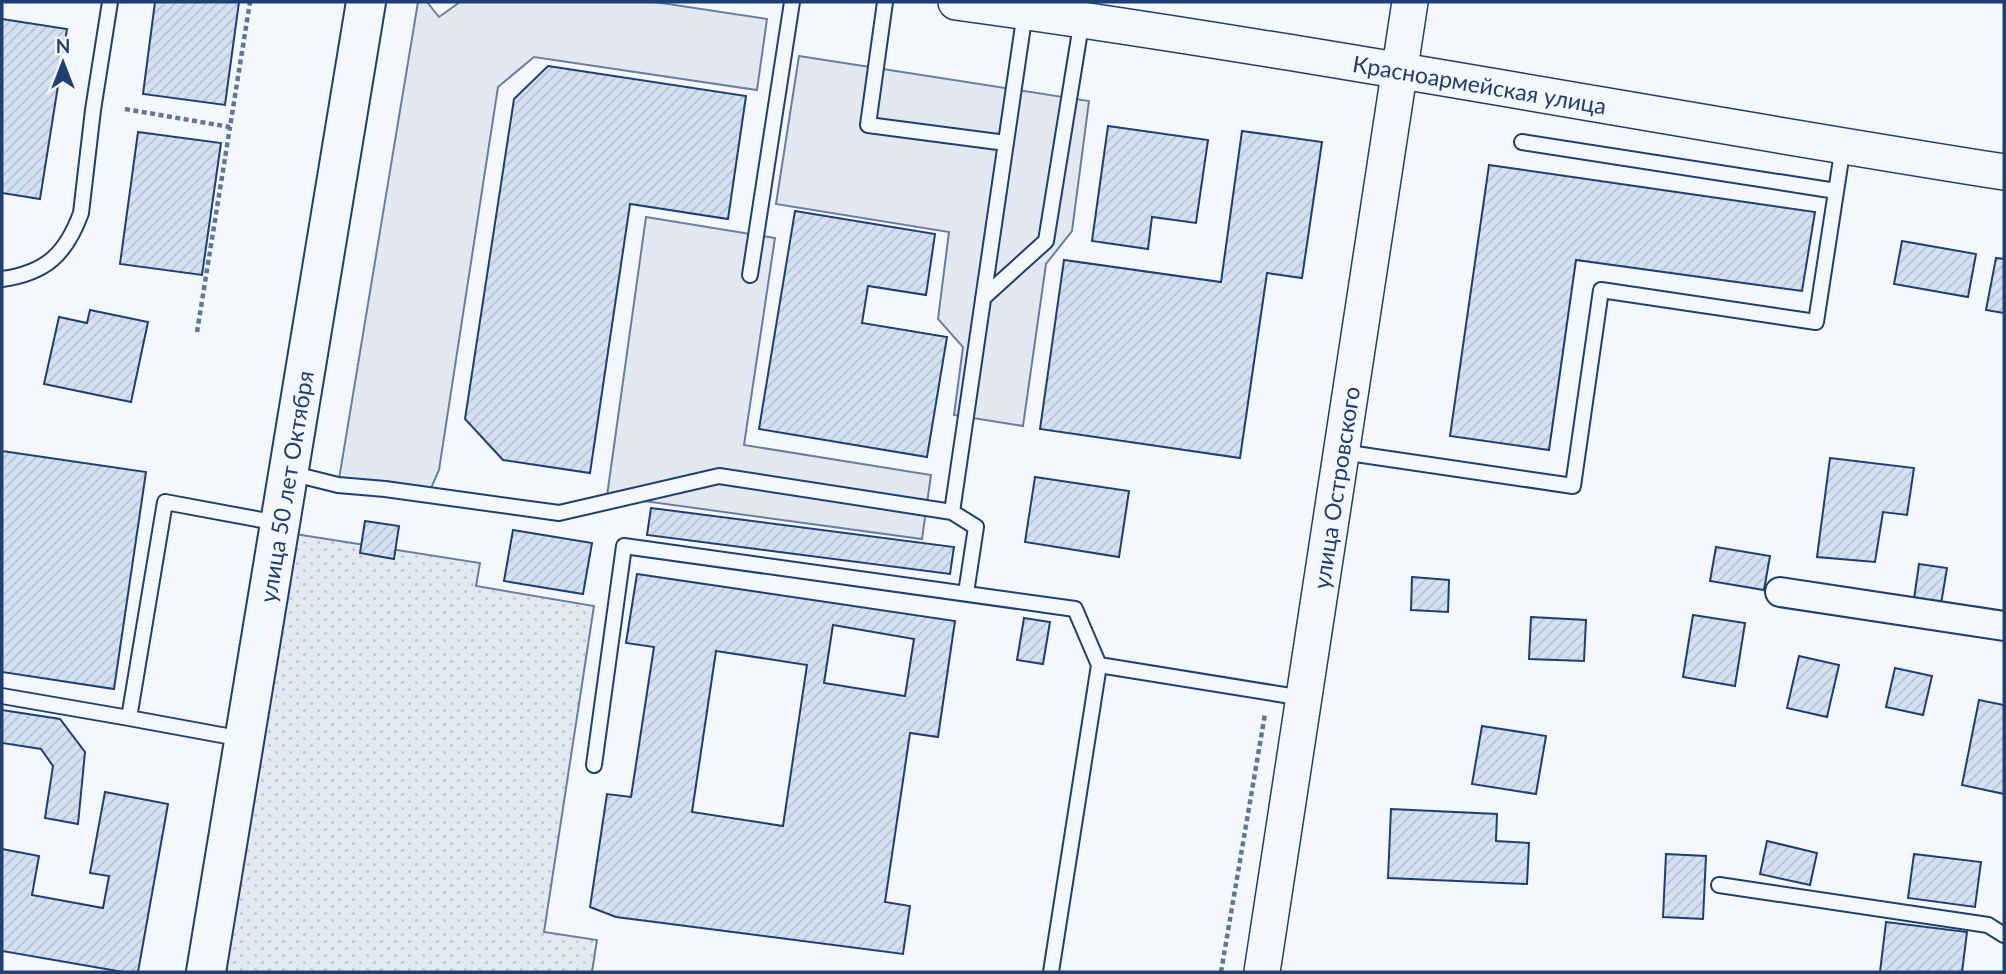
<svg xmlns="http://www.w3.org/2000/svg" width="2006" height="974" font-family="Lato,sans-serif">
  <defs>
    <pattern id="grass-dots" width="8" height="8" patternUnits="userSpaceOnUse" patternTransform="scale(1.75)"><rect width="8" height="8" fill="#e3e9f0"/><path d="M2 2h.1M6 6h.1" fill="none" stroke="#c2c9d1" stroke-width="1.8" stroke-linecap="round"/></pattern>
    <pattern id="building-hatch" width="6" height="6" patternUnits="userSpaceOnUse" patternTransform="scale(1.75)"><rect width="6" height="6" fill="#d5e0f0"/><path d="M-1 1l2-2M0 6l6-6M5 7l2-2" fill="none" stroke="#b6c1d1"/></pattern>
  </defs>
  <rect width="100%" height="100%" fill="#f4f7fb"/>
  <path fill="url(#grass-dots)" stroke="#687fa3" stroke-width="2" d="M295,534L480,563L476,586L594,606L544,932L597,940L592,972H221Z"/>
  <path fill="#e3e8f0" stroke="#687fa3" stroke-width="2" d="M418,2H427L439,17L460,2H655L767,19L757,90L534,57L498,87L439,470L428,495L338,485Z
    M799,56L1089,101L1072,231L1046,264L1023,426L954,415L963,347L938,319L949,232L776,204Z
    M646,217L775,238L744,445L931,475L922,539L607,496Z"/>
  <path fill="url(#building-hatch)" stroke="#1d3f73" stroke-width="2" fill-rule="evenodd" d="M155,2H239L225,105L143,94Z
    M2,19L67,29L40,199L2,193Z
    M548,66L746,96L728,219L630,204L590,473L503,460L465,419L514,99Z
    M1108,126L1208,140L1196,223L1152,217L1148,249L1092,241Z
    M1242,131L1322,142L1302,278L1267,273L1240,458L1040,429L1064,260L1221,282Z
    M138,132L221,143L202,275L120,264Z
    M1489,165L1815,212L1802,291L1576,260L1549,450L1450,436Z
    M795,211L935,234L926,295L868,286L862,323L947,337L927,457L759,429Z
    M1902,241L1976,254L1968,297L1894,284Z
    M1996,258L2004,259V313L1986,310Z
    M90,310L148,322L131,402L44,384L59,317L87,323Z
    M2,451L146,472L114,689L2,672Z
    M1830,458L1914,468L1907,515L1883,512L1875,562L1817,557Z
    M1035,477L1129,491L1119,557L1025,542Z
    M651,508L954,547L950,574L647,535Z
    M365,521L399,526L394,559L360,553Z
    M513,530L592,543L583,594L504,581Z
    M1716,547L1770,556L1764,590L1710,581Z
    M1919,564L1947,568L1940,610L1913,606Z
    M637,574L955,621L938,737L910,733L885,902L910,906L903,954L616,917L590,907L607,794L631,797L654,647L626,643ZM716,651L807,665L783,826L692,812Z
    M1412,577L1449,580L1448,612L1411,610Z
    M1693,615L1745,623L1735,686L1683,677Z
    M1531,617L1586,620L1584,661L1529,659Z
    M1024,618L1050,622L1043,664L1017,660Z
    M833,625L914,639L905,696L824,683Z
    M1799,656L1839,665L1827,717L1787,708Z
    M1895,668L1932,676L1923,715L1886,707Z
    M1979,700L2004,705V794L1962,785Z
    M2,710L60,719L85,752L78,824L45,818L53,766L41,749L2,743Z
    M1482,726L1546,736L1536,794L1472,784Z
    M105,792L168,804L138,972H123L2,951V849L39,856L32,895L103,908L109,876L90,873Z
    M1391,809L1497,814L1496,841L1529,843L1527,884L1388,878Z
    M1767,841L1817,853L1810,885L1760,874Z
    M1666,854L1706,856L1703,919L1663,917Z
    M1914,854L1981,862L1975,907L1908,898Z
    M1886,922L1967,932L1962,972H1880Z"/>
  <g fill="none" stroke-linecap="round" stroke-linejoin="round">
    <defs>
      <path id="service" d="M885,2L868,125L1006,143
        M1522,142L1836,191
        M750,275L792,2
        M2,279C46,273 66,254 81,213L93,110L110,2
        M983,298L1046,241L1082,19
        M1342,452L1573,486L1601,290L1816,322L1843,146
        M290,473L338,485L385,489L559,513L719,476L952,512L1025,12
        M952,512L976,527L966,593
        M2,696L129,718
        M243,739L129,718L165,502L278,523
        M594,765L624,546L1075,609L1099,665L1303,698
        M1719,885L1988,925L2004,935
        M1051,972L1099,665"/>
      <path id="minor" d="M1780,592L2004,626"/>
      <g id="tertiary">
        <path id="s1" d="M956,2C1307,50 1655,117 2004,172"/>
        <path id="s2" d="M1262,972L1410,2"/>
      </g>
      <g id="secondary">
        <path id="s3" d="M206,972L366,2"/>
      </g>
    </defs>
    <use href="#service" stroke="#1d3f73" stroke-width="18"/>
    <use href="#minor" stroke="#1d3f73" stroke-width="32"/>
    <use href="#tertiary" stroke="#1d3f73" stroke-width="38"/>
    <use href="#secondary" stroke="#1d3f73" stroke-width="42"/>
    <path stroke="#5e769c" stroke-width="4.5" stroke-dasharray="5 3.5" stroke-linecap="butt" d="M125,109L230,127L250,2
      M197,332L230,127
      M1221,972L1265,714"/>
    <use href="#service" stroke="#f4f7fb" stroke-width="14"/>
    <use href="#minor" stroke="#f4f7fb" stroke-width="28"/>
    <use href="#tertiary" stroke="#f4f7fb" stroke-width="35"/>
    <use href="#secondary" stroke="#f4f7fb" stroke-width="38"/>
  </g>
  <g text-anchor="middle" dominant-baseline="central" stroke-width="5" stroke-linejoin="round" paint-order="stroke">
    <g font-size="23" fill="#1d3f73" stroke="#f4f7fb">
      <text stroke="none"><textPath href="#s1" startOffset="530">Красноармейская улица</textPath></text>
      <text stroke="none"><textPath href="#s3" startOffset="492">улица 50 лет Октября</textPath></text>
      <text stroke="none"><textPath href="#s2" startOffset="490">улица Островского</textPath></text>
    </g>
  </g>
  <rect width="2006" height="974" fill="none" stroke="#1d3f73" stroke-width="7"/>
  <g transform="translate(63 63)" stroke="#f4f7fb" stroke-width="5" paint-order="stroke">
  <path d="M0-5L12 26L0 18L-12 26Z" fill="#1d3f73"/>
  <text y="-10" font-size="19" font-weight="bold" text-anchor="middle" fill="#1d3f73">N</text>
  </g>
</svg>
